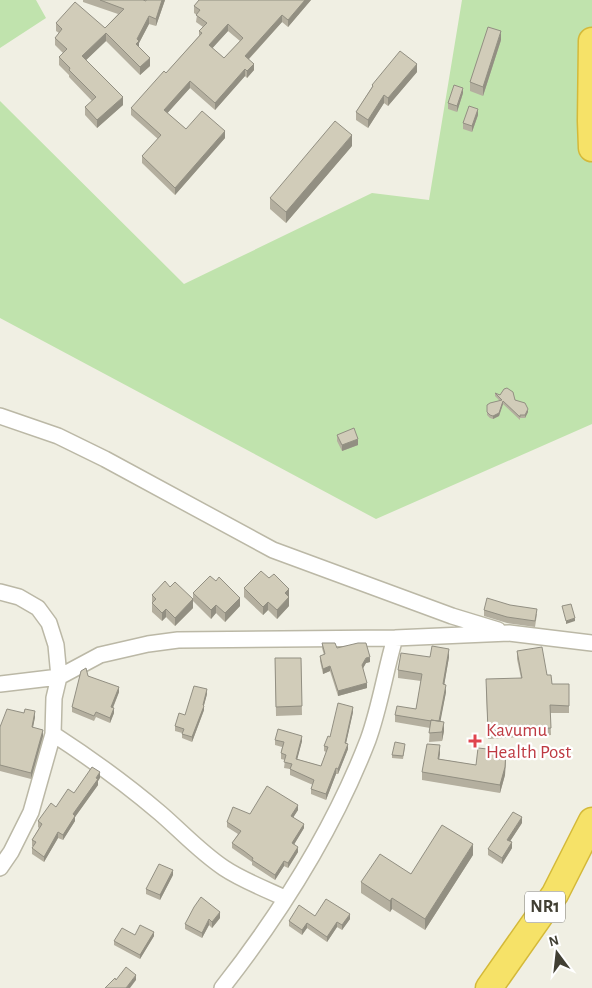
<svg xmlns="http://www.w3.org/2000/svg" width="592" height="988" font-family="'Alegreya Sans',sans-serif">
  <rect width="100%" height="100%" fill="#f0efe3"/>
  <path fill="#c0e3ad" d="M0,0H36L46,18L0,48Z
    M462,0H592V424L376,519L0,318V101L184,284L372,193L429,200Z"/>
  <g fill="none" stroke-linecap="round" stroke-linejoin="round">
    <defs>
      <path id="street" d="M0,416L58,436L105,459L273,550L452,616L498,630
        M0,592L19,597L38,608L49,623L56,645L59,677L54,698L53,734L31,812L11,852L0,868
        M0,684L59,677L100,655L148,644L178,640L395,638L509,633L592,643
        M53,734C90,758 126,784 160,813C181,831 200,852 224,868C242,880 265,889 285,898
        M222,988C280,914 334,828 368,740C380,707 385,672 395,638"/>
      <path id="highway" d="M592,41L591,121L592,148
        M489,988L555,894L592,821"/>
    </defs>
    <use href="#street" stroke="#bbb8a6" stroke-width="18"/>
    <use href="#highway" stroke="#d4b939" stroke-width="29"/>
    <use href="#street" stroke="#fff" stroke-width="15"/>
    <use href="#highway" stroke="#f6e268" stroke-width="26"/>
  </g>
  <path fill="#b4af9f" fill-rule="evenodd" d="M83,0H143L146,1L165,0L156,26L149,24L139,43V47L150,66L140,75L106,41L86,60L123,105L97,128L85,115V107L92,101L69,77V75L59,65V57L63,53L55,45V38L59,33L56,31V23L105,28L118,14L83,2Z
    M199,0H311L288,27L282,22L249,59L254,70L247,78L245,76L215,110L190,88L167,113L186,129L225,138L175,195L142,163V156L158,139L131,115V108L166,73L199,36V31L203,27L196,22L197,15L194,13V6ZM228,31L240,41L224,58L212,48Z
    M501,40L483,96L470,91V82Z
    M417,72L388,106L384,103L368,128L356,120V112L372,87V85Z
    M463,93L457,112L448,109V103Z
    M478,115L472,132L463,129V123Z
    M352,146L286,223L270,209V198Z
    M495,393L515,400L528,412L525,418H520V420L503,404L499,416L493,419L490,418L487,415V405L500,401L495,396Z
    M337,435L358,445L342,451L337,441Z
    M269,578L289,589V606L277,619L268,610L263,615L244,597V588Z
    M170,587L193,599V593L240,606L225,622L216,613L211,619L193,601V608L175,626L166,617L162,621L152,612V595Z
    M484,610L537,614L535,627L507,623L484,616Z
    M322,643L370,662L366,663L363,668L367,688L338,696L330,671L323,674L320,661V656L324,655L322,648Z
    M517,651L547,675L552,684H569V713H550L551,735L488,739L486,687L521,678L517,659Z
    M430,657H449L444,685L446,692L440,721L444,731L442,741L429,742L430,728L395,722V715L416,709L421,681L398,678V670Z
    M275,658H301L302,715L276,716Z
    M88,676L119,692L113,708L114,713L110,723L96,717L94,721L72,712V707Z
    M207,694L204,705V710L192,742L182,738V733L175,731V726L185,715Z
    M353,712L346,743L348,749L338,774H336L326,800L311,794V789L313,785L290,775V769L284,768L285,760L281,759V753L282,747L275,745V740L302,741L297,759L321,766L326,752L324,751V746L330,737Z
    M35,717L33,727L43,736L31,779L0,771V727Z
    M405,747L403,759L392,758V755Z
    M440,753L439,759L476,765L506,759L505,775L500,793L422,780V772Z
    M100,778L98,781V785L75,817V821L63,840L58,838L44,862L32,854V848L33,846H32V840L39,828L38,827V821L56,807Z
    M298,810L293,817L304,828L294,844L298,852L288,868L284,866L275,880L252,865V862L232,848V843L238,834L227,827V822L250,814Z
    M522,823L510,841L512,848L502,864L488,855V849Z
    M473,855L425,930L392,909L390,912L361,893V882L411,874Z
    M173,875L160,900L146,894V889Z
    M315,916L350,919L342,930L337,927L327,942L307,928L302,935L289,926V921Z
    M220,918L212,928L209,925L202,938L185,929V924Z
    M135,935L154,936L140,959L114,945V941Z"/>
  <path fill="#928f82" d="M162,0H165L156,26V19Z
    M305,0H311L288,27V20Z
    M282,15V22L245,63V56Z
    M149,16V24L139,43V49L136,52L137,39Z
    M228,24V31L209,52V45Z
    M501,31V40L483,96V87Z
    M106,33V41L82,64V56Z
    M150,58V66L140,75V67Z
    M254,64V70L247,78V71Z
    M417,64V72L388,106V98Z
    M245,69V76L215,110V103Z
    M190,81V88L164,117V110Z
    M463,88V93L457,112V106Z
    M384,95V103L368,128V120Z
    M123,97V105L97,128V120Z
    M478,109V115L472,132V126Z
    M225,131V138L175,195V188Z
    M352,135V146L286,223V212Z
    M503,401V404L499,416L493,419V416Z
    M528,409V412L525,418V415Z
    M358,439V445L342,451V445Z
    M289,589V597L285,593Z
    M289,597V606L277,619V610Z
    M240,598V606L225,622V613Z
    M193,599V608L175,626V618Z
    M268,602V610L263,615V607Z
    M216,605V613L211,619V610Z
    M166,609V617L162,621V613Z
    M575,618V621L566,624V621Z
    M449,649V657L443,692V684Z
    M370,657V662L366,663L362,670V665L366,658Z
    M330,666V671L323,674V669Z
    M367,683V688L338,696V691Z
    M446,685V692L439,729V722Z
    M119,687V692L111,712V707Z
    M207,689V694L203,709L204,706V710L192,742V737L203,705Z
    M353,707V712L345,748V743Z
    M114,708V713L110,723V718Z
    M35,711V717L32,732V727Z
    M444,722V731L442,741V732Z
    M43,730V736L31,779V773Z
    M302,736V741L296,764V759Z
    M348,744V749L338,774V769Z
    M440,745V753L438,767V759Z
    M506,751L505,775L500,793V785Z
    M336,768V774L326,800V794Z
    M100,772V778L98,781V785L75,817V821L63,840V835L73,814Z
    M298,805V810L291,821V816Z
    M522,817V823L507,846V840Z
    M304,824V828L292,848V843Z
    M58,832V838L44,862V857Z
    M512,842V848L502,864V858Z
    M473,844V855L425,930V919Z
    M298,847V852L288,868V863Z
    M284,861V866L275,880V875Z
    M173,870V875L160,900V895Z
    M392,898V909L390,912V901Z
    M220,912V918L212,928V922Z
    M350,914V919L342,930V925Z
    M209,919V925L202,938V933Z
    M337,922V927L327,942V937Z
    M307,923V928L302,935V930Z
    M154,932V936L140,959V955Z
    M136,975V980L130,988H126Z"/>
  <path fill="#d1ccb9" stroke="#928f82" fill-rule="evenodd" d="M100,0H143L146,1V0H162L156,19L149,16L137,39L139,41L136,44L150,58L140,67L106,33L82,56L123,97L97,120L85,107L96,97L69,70L70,68L59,57L67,49L55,38L62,29L56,23L75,2L105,28L124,9Z
    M199,0H305L288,20L282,15L245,56L254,64L247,71L245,69L215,103L190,81L164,110L186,129L202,111L225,131L175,188L142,156L161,135L131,108L164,71L166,73L202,33L199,31L207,23L196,15L200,10L194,6ZM228,24L243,38L224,58L209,45Z
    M488,27L501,31L483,87L470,82Z
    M400,51L417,64L388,98L384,95L368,120L356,112L373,86L372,85Z
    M454,85L463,88L457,106L448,103Z
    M469,106L478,109L472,126L463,123Z
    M335,121L352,135L286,212L270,198Z
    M507,388L513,392L515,400L525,403L528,409L525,415H520V417L503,401L499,413L493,416L490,415L487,412V405L490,403L502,400L495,393L500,395L504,389Z
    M354,428L358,439L342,445L337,435Z
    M261,571L269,578L274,574L289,589L285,593L289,597L277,610L268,602L263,607L244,588Z
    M210,576L216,581L219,577L240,598L225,613L216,605L211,610L193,593Z
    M165,581L170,587L175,582L193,599L175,618L166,609L162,613L152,603L156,599L152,595Z
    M487,598L510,605L537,609L535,621L507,617L484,610Z
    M571,604L575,618L566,621L562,606Z
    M322,643H335L337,648L358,643H366L370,657L366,658L362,665L367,683L338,691L330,666L323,669L320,656L325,654Z
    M432,646L449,649L443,684L446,685L439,721L431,720V721L395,715L397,706L416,709L422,674L398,670L401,653L430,657Z
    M542,647L547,675H551L552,684H569V706L550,705L551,728L488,731L486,679L522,678L517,651Z
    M275,658H301L302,706L276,707Z
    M86,668L88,676L119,687L111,707L114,708L110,718L96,712L94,716L72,707L81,671Z
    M194,686L207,689L203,705L204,706L192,737L182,734L184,729L175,726L179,713L185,715Z
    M338,703L353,707L345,743L348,744L338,769L336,768L326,794L311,789L314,780L290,769L292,764L284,762L286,755L281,753L284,742L275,740L278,729L302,736L296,759L321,766L328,747L324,746L328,736L330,737Z
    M7,709L24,713L25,709L35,711L32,727L43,730L31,773L0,765V727Z
    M431,720L444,722L442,732L429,733Z
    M395,742L405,744L403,756L392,755Z
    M427,744L440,745L438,759L476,765L478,748L506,751L505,767L500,785L422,772Z
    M92,767L100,772L96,778L98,779L73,814L75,816L63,835L58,832L44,857L32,848L36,842L32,840L42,824L38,821L51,803L56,807L68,789L74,793Z
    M267,786L298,805L291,816L304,824L292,843L298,847L288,863L284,861L275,875L252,860L253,858L244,851L232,843L241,831L227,822L233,807L250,814Z
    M513,812L522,817L507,840L512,842L502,858L488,849Z
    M442,825L473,844L425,919L392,898L390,901L361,882L380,854L411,874Z
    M159,864L173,870L160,895L146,889Z
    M201,897L220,912L212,922L209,919L202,933L185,924L194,907Z
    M326,899L350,914L342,925L337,922L327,937L307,923L302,930L289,921L299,905L315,916Z
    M140,925L154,932L140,955L114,941L122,928L135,935Z
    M126,967L136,975L126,988H105L115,978L116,980Z"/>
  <path fill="#e0444e" stroke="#fff" stroke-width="2" d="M472.5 733.5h5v5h5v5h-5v5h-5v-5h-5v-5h5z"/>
  <g text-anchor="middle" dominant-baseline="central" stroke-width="4.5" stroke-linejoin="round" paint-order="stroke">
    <rect fill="#fff" stroke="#7a7970" stroke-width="1" x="525" y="891.5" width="40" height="31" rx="4"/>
    <g font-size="18" font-weight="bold" fill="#413f33">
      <text x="545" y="907">NR1</text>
    </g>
    <g font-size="19" fill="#be3a42" stroke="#fff" text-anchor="start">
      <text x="486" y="730">Kavumu<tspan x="486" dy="22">Health Post</tspan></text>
    </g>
  </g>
  <g transform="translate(557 953) rotate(345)" stroke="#ffffff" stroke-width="4" paint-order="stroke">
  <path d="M0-4L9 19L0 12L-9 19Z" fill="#413f33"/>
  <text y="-8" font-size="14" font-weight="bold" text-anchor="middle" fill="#413f33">N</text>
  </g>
</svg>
